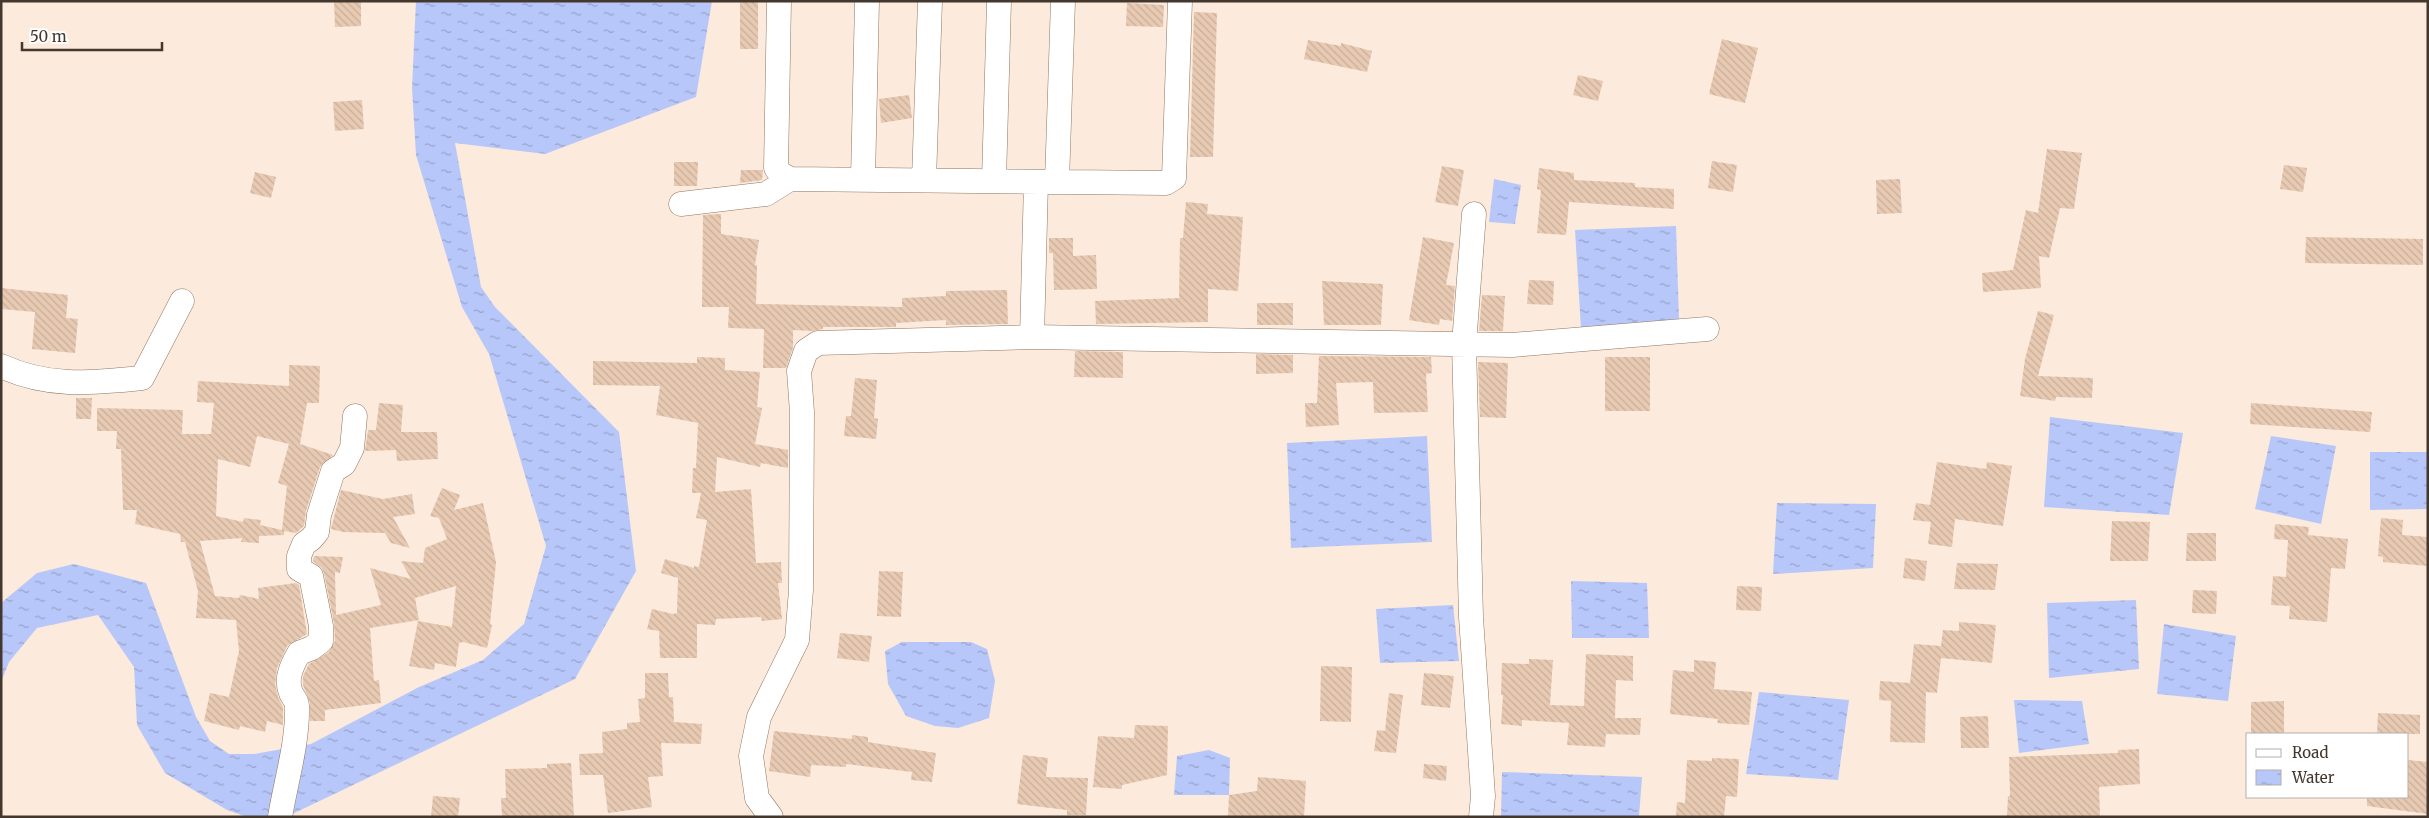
<svg xmlns="http://www.w3.org/2000/svg" width="2429" height="818" font-family="Merriweather,serif">
  <defs>
    <pattern id="water-ripples" width="26" height="14" patternUnits="userSpaceOnUse" patternTransform="scale(1.25)"><rect width="26" height="14" fill="#b8c7f9"/><path d="M2 4q2-2 4 0t4 0M15 11q2-2 4 0t4 0" fill="none" stroke="#97a2ca"/></pattern>
    <pattern id="building-back-hatch" width="6" height="6" patternUnits="userSpaceOnUse" patternTransform="scale(1.25)"><rect width="6" height="6" fill="#e8cab3"/><path d="M-1 5l2 2M0 0l6 6M5-1l2 2" fill="none" stroke="#c8ae9a"/></pattern>
  </defs>
  <rect width="100%" height="100%" fill="#fceadc"/>
  <path fill="url(#water-ripples)" d="M416,1H712L696,97L545,154L455,143L481,287L495,307L619,432L636,571L575,679L286,817H247L227,810L165,773L137,725L134,667L98,615L37,628L9,662L1,682V603L37,573L74,564L146,583L196,717L210,741L229,754H254L311,744L419,687L483,660L524,624L546,546L489,354L462,307L416,155L412,88Z
    M1494,179L1521,185L1515,224L1489,222Z
    M1676,226L1679,319L1581,329L1575,230Z
    M2050,417L2183,433L2169,515L2044,507Z
    M1427,436L1432,542L1291,548L1287,443Z
    M2271,436L2336,446L2321,524L2255,509Z
    M2370,452H2428V509L2370,510Z
    M1777,503L1876,504L1873,568L1773,574Z
    M1571,581L1647,583L1649,638H1572Z
    M2136,600L2139,669L2049,678L2047,603Z
    M1453,605L1459,661L1380,663L1376,609Z
    M2164,624L2236,636L2228,701L2157,694Z
    M902,642H971L987,649L995,681L989,718L958,728L935,726L906,716L888,684L885,651Z
    M1759,692L1849,700L1838,780L1746,774Z
    M2014,700L2082,701L2089,744L2019,753Z
    M1209,750L1230,758L1229,795H1174L1177,756Z
    M1502,772L1642,777L1639,817H1501Z"/>
  <path fill="url(#building-back-hatch)" fill-rule="evenodd" d="M334,1H361V26L335,27Z
    M740,1H758V49H740Z
    M1127,3L1164,5L1163,27L1126,26Z
    M1194,12L1217,13L1213,157H1190Z
    M1722,39L1758,48L1745,103L1709,94Z
    M1308,40L1341,46V43L1372,51L1367,72L1304,59Z
    M1578,75L1603,81L1598,101L1573,95Z
    M909,95L912,118L881,123L879,99Z
    M362,100L364,129L335,131L333,102Z
    M2047,149L2082,153L2074,209L2060,208L2049,258L2039,256L2041,288L1983,292L1982,273L2013,270L2026,210L2038,213Z
    M1712,161L1737,165L1733,192L1708,188Z
    M674,162H698L697,186H674Z
    M2284,165L2307,168L2303,192L2280,189Z
    M1442,166L1464,170L1458,206L1435,202Z
    M1539,168L1574,173V180L1635,183V187L1674,189V209L1569,202L1566,235L1537,233L1541,190L1537,189Z
    M741,170H763L762,180L740,183Z
    M255,172L276,177L271,198L250,193Z
    M1900,179L1902,213L1877,214L1876,180Z
    M1186,202L1208,204L1207,214L1243,217L1238,291L1208,289V322L1096,324L1095,301L1179,298L1180,238H1183Z
    M721,214V234L759,240L755,265H757L756,304L902,307V298L946,296V291L1007,290L1008,324L946,325V320L896,323V327H823V329L813,331L793,330V348L786,368H763L764,329L728,328L729,307H702L703,215Z
    M1423,237L1454,243L1446,285L1455,286L1452,321L1440,319L1439,325L1409,320Z
    M2306,237L2423,239V265L2305,263Z
    M1049,238H1073V256L1096,255L1097,289L1054,290L1053,253H1049Z
    M1529,280L1554,281L1553,305L1527,304Z
    M1322,281L1383,284L1381,325H1324Z
    M1,288L68,295L66,318L78,319L75,353L32,349L35,312L1,309Z
    M1482,295L1505,296L1503,331H1479Z
    M1257,303H1293V325H1257Z
    M2038,311L2054,315L2038,376L2093,378L2092,398L2056,397L2055,401L2020,396L2025,359Z
    M1075,351L1123,352V378L1074,377Z
    M1256,354L1293,355V373L1256,374Z
    M1319,356L1431,357L1432,373L1426,374L1428,412L1374,413L1373,382L1336,383L1339,425L1306,427L1305,403H1317Z
    M697,357L725,358V370L760,372L757,407L762,408L755,444L788,450V468L761,463L760,467L717,457L715,492L751,489L756,563L781,562L782,583H778L782,619L762,621L761,617L716,619L715,625L697,624V658H660L659,631L647,629L652,609L673,614L677,613L678,578L661,573L665,559L694,568V566L699,567L707,520L696,518L701,493H692L693,468H696L698,423L656,415L660,386L593,385V361L697,363Z
    M1605,357H1650V411H1605Z
    M1478,362L1508,363L1506,418L1480,417Z
    M289,365L320,366L319,403H307L300,444L333,455L320,467L306,511L304,526L296,533L284,531V535L259,536V543L241,542L242,538L200,541L215,596L239,598L240,595L259,599L258,588L296,583L299,585L307,634L287,646L277,668L275,684L278,697L283,707V725L267,721L265,732L240,726L239,730L204,721L210,693L229,697L239,651L236,620L196,618L198,591L185,542H181L180,534L135,524L137,510H123L121,449H116L117,431H97V408L183,410L182,434H211L214,403L197,402L198,381L289,386ZM257,436L289,444L278,483L287,486L282,530L260,525L261,520L244,518L243,522L216,516L218,459L250,467Z
    M855,378L877,380L874,418L878,419L876,439L844,436L846,416H851Z
    M76,398H92L91,419H76Z
    M379,403L403,405L401,432H437L438,459L397,461L396,450L365,451L368,430H376Z
    M2251,403L2372,412L2370,432L2250,424Z
    M1937,462L1986,469L1987,462L2012,466L2003,526L1955,519L1952,547L1928,544L1931,522L1913,520L1916,503L1930,505Z
    M442,488L460,495L454,510L483,503L496,562L490,624L492,625L487,648L463,642L459,643L456,667L435,663L434,670L409,666L418,621L452,627L456,586L415,598L419,620L370,628L374,681L379,680L381,703L325,710V721H310V703L303,685V676L309,664L329,652L335,641L334,623L324,573L322,568L313,561L314,556L343,557L340,573L335,572L336,615L381,605L370,568L411,579L401,561L423,563L425,548L447,539L439,518L430,516Z
    M341,490L383,499L412,494L415,514L393,517L410,548L391,543L385,533L343,532L331,529Z
    M2381,518L2403,520L2402,535L2428,537V566L2383,562V557L2378,556Z
    M2112,521L2150,522L2148,561H2110Z
    M2275,524L2309,527L2308,535L2348,539L2345,569L2331,568L2327,622L2289,619L2290,606L2271,605L2273,576L2286,577L2288,540L2274,539Z
    M2187,533H2216V561H2186Z
    M1905,558L1927,561L1925,581L1903,578Z
    M1957,563L1998,564L1995,590L1954,589Z
    M879,571L903,572L901,617L877,616Z
    M1737,586L1762,587L1761,611L1736,610Z
    M2193,590L2217,591L2216,614L2192,613Z
    M1959,622L1996,625L1992,663L1941,658L1937,693L1926,692L1925,743L1890,742L1891,701L1879,700L1880,681L1910,683L1914,644L1941,646L1943,630L1959,631Z
    M840,633L872,636L869,662L837,658Z
    M1586,654L1633,656V681L1616,680L1615,718H1641L1640,735L1606,734L1605,747L1567,745L1569,723L1522,720V726L1501,724L1503,695H1501L1502,663L1529,664V659L1553,660L1550,705L1584,706Z
    M1694,660L1716,662L1714,689L1752,692L1749,725L1717,723L1718,719L1670,714L1673,670L1694,672Z
    M1321,666L1352,667L1351,722L1320,721Z
    M645,673H668L669,697H673L674,722L702,724L701,744L661,743L663,776L648,777L652,807L608,813L603,775H580L579,754L603,753L602,732L627,729V723L640,722L638,699L645,698Z
    M1424,673L1454,676L1450,708L1421,705Z
    M1389,693L1403,695L1396,753L1374,751L1377,730L1385,731Z
    M2284,701V734H2251V702Z
    M2378,713L2420,715V734H2377Z
    M1988,716L1989,748H1961L1960,717Z
    M1135,725L1168,726L1167,775L1122,785V789L1093,787L1098,736L1134,738Z
    M774,731L852,739V735L868,737V742L936,753L932,782L911,780L912,772L846,764V767L811,765L810,777L769,771Z
    M2139,749L2140,784L2099,787L2100,817H2007L2008,796H2010L2009,757L2118,753V750Z
    M1023,755L1048,758L1046,777L1088,778L1086,815H1067V810L1017,804Z
    M1712,758L1739,759L1737,797L1726,796L1724,817H1676L1677,802L1685,803L1687,760L1712,761Z
    M2408,760L2428,762V814L2367,806V797H2408Z
    M571,763L574,817H502L501,798H506L505,769L547,768V764Z
    M1424,764L1447,766L1446,781L1423,778Z
    M1258,777L1306,781L1304,817H1228L1229,795L1257,791Z
    M433,796L460,798L458,817H431Z"/>
  <g fill="none" stroke-linecap="round" stroke-linejoin="round">
    <defs>
      <path id="minor" d="M779,1L776,168L781,174L790,179L1166,183L1174,178L1180,1
        M863,179L867,1
        M924,180L930,1
        M994,181L999,1
        M1057,182L1063,1
        M681,204L766,194L790,179
        M1474,214L1464,344L1471,617L1483,796L1481,817
        M1032,337L1036,182
        M1,366C49,388 91,383 142,378L182,301
        M280,817C286,781 298,742 297,706C297,700 293,698 291,693C285,679 292,665 299,653L312,648L321,641V626L311,576L299,569V556L304,544L311,539L317,532L319,515L333,471L344,464L352,448L355,416
        M771,817L757,798L751,756L759,717L797,640L801,590L802,412L799,371L806,351L818,343L1032,337L1512,345L1707,329"/>
    </defs>
    <use href="#minor" stroke="#907660" stroke-width="25"/>
    <use href="#minor" stroke="#fff" stroke-width="24"/>
  </g>
  <rect width="2429" height="818" fill="none" stroke="#43372e" stroke-width="5"/>
  <rect x="2246" y="733" width="162" height="65" fill="#ffffff" stroke="#b4afab"/>
  <rect x="2256" y="749" width="25" height="8" fill="#ffffff" stroke="#b4afab"/>
  <text x="2292" y="758" font-size="15" fill="#43372e">Road</text>
  <rect x="2256" y="770" width="25" height="15" fill="url(#water-ripples)" stroke="#b4afab"/>
  <text x="2292" y="783" font-size="15" fill="#43372e">Water</text>
  <path d="M22 42v8h140v-8" fill="none" stroke="#43372e" stroke-width="2.5"/>
  <text x="30" y="42" font-size="15" fill="#43372e" stroke="#ffffff" stroke-width="4" paint-order="stroke">50 m</text>
</svg>
